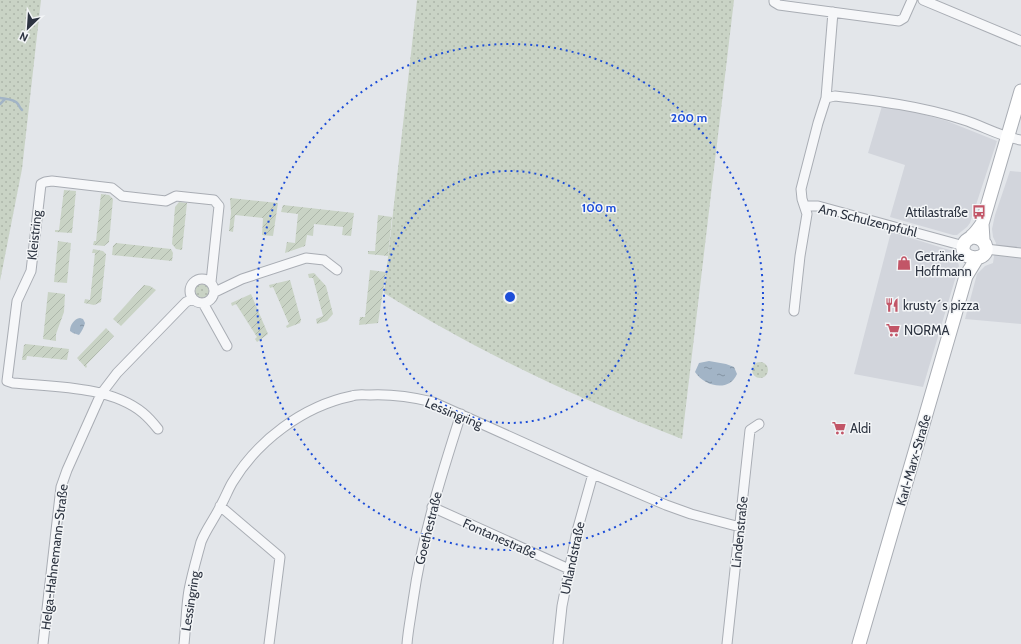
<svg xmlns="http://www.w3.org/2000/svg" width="1021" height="644" font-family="Cabin,sans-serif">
  <defs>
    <pattern id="grass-dots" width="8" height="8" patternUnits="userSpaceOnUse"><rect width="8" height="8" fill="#c9d3c5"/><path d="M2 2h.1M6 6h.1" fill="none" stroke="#adb6aa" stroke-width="1.8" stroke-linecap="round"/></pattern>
    <pattern id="garden-furrows" width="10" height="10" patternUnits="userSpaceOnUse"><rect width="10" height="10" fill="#c9d3c5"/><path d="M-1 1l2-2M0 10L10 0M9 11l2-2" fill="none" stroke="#adb6aa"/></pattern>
    <pattern id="water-ripples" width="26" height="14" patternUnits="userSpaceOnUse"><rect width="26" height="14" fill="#a2b4c6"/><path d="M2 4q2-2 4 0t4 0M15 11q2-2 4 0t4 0" fill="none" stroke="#8493a2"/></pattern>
  </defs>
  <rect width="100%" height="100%" fill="#e3e6ea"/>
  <path fill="#d2d5dc" d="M882,106L900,108L947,121L997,141L970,223L967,227L957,235H953L890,217L905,165L868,153Z
    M1010,171L1021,172V324L965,319L977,274L985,266L993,263L996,243L993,237L992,229L995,215Z
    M891,232L953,251L956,255L959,266L923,387L854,374Z"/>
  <path fill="url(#grass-dots)" d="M0,0H41L22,169L0,281Z
    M417,0H734L682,439C579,399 478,352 384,293Z
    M195 291a7 7 0 1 1 14 0a7 7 0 1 1-14 0Z
    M752 370a8 8 0 1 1 16 0a8 8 0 1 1-16 0Z"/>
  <path fill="url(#garden-furrows)" d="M64,190L76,191L72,233L55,232V230H59Z
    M101,194L109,195L113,199L109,242L104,246L93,245L94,241H96Z
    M230,198L278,203L273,236L262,235L263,218L235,215L233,232L229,231L231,213Z
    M179,202L187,203L182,250L176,249L172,244L175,207Z
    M283,205L354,213L351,236L342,235L343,227L314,224L313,236L307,235L305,246L285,253L287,242L295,243L298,214L281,212Z
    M378,215L392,217L388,256L368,254V251H375Z
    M58,241L71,243L67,283L54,282Z
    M116,243L171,249L173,253L172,261L112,255L113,246Z
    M93,249L103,251L106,254L101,302L94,305L84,303L85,299L90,300L95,253H92Z
    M370,270L386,272L378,323L359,325L360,317H365Z
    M314,273L326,286L333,314L327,321L317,324L316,319L323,316L313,278H309L308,274Z
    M290,280L301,320L300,323L287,328L286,326L289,324L273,287L270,288L269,285Z
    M144,285L150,286L156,290L121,326L113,319Z
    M48,292L65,294L64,312L56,334V341L43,339Z
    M251,294L268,334L257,342L255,339L257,337L236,304L232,306L231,303Z
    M106,328L114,336L86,365L87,366L86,368L77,358Z
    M26,344L69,349L67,360L27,356L26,360H22L24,345Z"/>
  <path fill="url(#water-ripples)" d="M80,318L83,319L85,323C84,327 82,331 79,335L73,333L70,331C70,325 74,319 80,318Z
    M709,361L726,364L734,367L737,374C729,393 704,386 695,372L699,363Z"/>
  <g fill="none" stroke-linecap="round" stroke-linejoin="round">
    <path stroke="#a2b4c6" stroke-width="2.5" d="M0,98C5,99 15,99 18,104C19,106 20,108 22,110
      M0,104L5,99"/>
    <defs>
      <path id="street" d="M774,0V2L779,5L899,21L904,18L912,0
        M923,0L1021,41
        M826,98L833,12
        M805,206H818L964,246
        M986,249L1021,253
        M190 291a12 12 0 1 1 24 0a12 12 0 1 1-24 0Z
        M215,292L242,279L306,258L324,260L337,270
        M203,303L227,346
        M794,311L800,256L807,214L802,199L801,189L818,123L826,98L835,96C879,101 921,106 964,120C983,126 1001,137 1021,140
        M158,429C154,424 149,418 143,413C110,386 55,387 13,383L7,381L17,301L31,271L41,184L45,182L52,181L112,188L122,196L166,201L176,196L214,200L219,206L211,282
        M220,506L280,557L269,644
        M432,507L569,569
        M43,644L61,487L67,470L101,394L117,373L186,302L193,299
        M184,644C186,626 186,607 189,590C192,574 197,557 201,542C206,529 215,518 221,505C225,498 228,490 232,483C257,441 303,406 352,396C357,394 364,395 370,395C391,394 412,397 433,402L593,474L666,505L691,514L740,527
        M407,644C408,630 411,616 413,601C422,537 441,476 461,414
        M558,644L562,606L577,531L593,474
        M727,644L750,430L759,424"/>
      <path id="secondary" d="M972,237C977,237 982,238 985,244C993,264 954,261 965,242C967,239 970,239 972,236C976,233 979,228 982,224
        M983,240L982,224L1021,91
        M859,644L954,318L966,276L977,258"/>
    </defs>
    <use href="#street" stroke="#a9adb4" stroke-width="11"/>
    <use href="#secondary" stroke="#a9adb4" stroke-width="15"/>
    <use href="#street" stroke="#f6f7f9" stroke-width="9"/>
    <use href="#secondary" stroke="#fff" stroke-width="13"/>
  </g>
  <g fill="none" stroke="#1d4ed8" stroke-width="2" stroke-dasharray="2 4">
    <circle cx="510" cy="297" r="126"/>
    <circle cx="510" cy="297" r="253"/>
  </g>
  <defs>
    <symbol id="bus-bare" viewBox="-9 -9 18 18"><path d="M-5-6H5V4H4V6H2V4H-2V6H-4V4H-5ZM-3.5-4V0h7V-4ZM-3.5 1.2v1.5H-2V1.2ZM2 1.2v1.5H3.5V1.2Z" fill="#c25567" stroke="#f3f5f7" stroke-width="2.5" paint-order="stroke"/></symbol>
    <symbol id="shop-bare" viewBox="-9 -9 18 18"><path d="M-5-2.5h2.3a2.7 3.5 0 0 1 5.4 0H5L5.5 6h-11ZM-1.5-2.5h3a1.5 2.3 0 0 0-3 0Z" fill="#c25567" stroke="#f3f5f7" stroke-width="2.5" paint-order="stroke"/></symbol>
    <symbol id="restaurant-bare" viewBox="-9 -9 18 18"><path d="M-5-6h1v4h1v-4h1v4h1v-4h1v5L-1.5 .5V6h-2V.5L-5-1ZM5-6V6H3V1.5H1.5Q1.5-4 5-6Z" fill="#c25567" stroke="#f3f5f7" stroke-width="2.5" paint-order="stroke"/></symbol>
    <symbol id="supermarket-bare" viewBox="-9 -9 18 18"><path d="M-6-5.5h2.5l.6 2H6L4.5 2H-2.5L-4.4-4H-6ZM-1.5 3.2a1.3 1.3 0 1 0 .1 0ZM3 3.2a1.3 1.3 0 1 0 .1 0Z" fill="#c25567" stroke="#f3f5f7" stroke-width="2.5" paint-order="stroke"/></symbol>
  </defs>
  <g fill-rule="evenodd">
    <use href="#bus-bare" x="969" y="202" width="20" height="20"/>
    <use href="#shop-bare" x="894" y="253" width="20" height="20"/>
    <use href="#restaurant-bare" x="882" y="295" width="20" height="20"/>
    <use href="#supermarket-bare" x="883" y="320" width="20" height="20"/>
    <use href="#supermarket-bare" x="829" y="418" width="20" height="20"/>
  </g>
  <g text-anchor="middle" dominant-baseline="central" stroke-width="3" stroke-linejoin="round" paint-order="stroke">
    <g font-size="13" fill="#2d3441" stroke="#f3f5f7" text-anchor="start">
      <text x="968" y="212" text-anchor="end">Attilastraße</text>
      <text x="915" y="256">Getränke<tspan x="915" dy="15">Hoffmann</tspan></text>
      <text x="903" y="305">krusty´s pizza</text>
      <text x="904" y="330">NORMA</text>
      <text x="850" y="428">Aldi</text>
    </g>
    <g font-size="13" fill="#2d3441" stroke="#f3f5f7">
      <text transform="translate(868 220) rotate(14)">Am Schulzenpfuhl</text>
      <text transform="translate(34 235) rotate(-84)">Kleistring</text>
      <text transform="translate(454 413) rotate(22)">Lessingring</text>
      <text transform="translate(913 460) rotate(-74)">Karl-Marx-Straße</text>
      <text transform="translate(428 528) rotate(-76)">Goethestraße</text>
      <text transform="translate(739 532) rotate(-84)">Lindenstraße</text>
      <text transform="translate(500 538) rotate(24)">Fontanestraße</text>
      <text transform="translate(54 557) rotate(-83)">Helga-Hahnemann-Straße</text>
      <text transform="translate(572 558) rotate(-78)">Uhlandstraße</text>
      <text transform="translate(190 601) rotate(-81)">Lessingring</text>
    </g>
  </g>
  <circle cx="510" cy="297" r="6" fill="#1d4ed8" stroke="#f3f5f7" stroke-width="2"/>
  <g font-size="12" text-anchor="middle" font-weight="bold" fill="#1d4ed8" stroke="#f3f5f7" stroke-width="3" stroke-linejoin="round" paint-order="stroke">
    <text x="689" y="122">200 m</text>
    <text x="599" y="212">100 m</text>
  </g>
  <g transform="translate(28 28) rotate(205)" stroke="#f3f5f7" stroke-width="3" paint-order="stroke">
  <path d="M0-3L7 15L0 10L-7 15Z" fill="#2d3441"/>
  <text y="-6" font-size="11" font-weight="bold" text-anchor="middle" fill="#2d3441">N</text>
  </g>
</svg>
